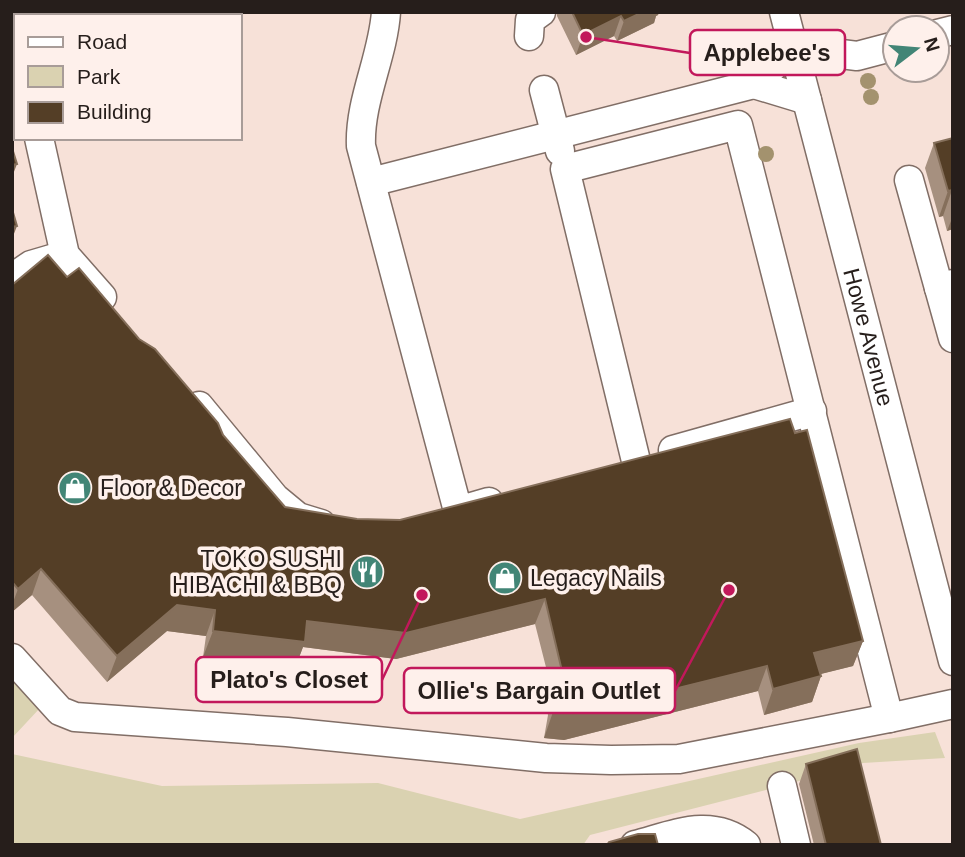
<svg xmlns="http://www.w3.org/2000/svg" width="965" height="857" font-family="Arial,sans-serif">
  <rect width="100%" height="100%" fill="#f7e1d8"/>
  <path fill="#dad2b1" d="M12,676L40,708L12,738Z
    M935,732L945,758L863,763L778,787L590,835L583,845H12V754L162,786L378,783L520,819L859,743Z"/>
  <g fill="none" stroke-linecap="round" stroke-linejoin="round">
    <defs>
      <g id="minor">
        <path d="M386,12C383,57 359,101 361,146L458,511L489,502"/>
        <path id="s1" d="M784,12L953,661"/>
        <path d="M12,22L16,38"/>
        <path d="M937,34L953,30"/>
        <path d="M529,36L530,20L541,12"/>
        <path d="M754,84L807,100"/>
        <path d="M544,90L560,151"/>
        <path d="M39,138L65,255L102,297"/>
        <path d="M909,180L939,288"/>
        <path d="M371,182L754,84L793,48L857,56L895,46"/>
        <path d="M12,278L31,265L65,255"/>
        <path d="M953,284L939,288L953,338"/>
        <path d="M199,406L275,498L298,517L321,524"/>
        <path d="M673,450L812,411"/>
        <path d="M636,461L565,169L738,125L889,718L953,704"/>
        <path d="M12,658L60,711L75,717L287,732L546,758L611,760L679,759L889,718"/>
        <path d="M782,786L796,845"/>
        <path d="M635,845C674,835 711,817 746,845"/>
      </g>
    </defs>
    <use href="#minor" stroke="#816e66" stroke-width="31"/>
    <use href="#minor" stroke="#fff" stroke-width="28"/>
  </g>
  <g fill="#a3926e">
    <circle cx="868" cy="81" r="8"/>
    <circle cx="871" cy="97" r="8"/>
    <circle cx="766" cy="154" r="8"/>
  </g>
  <path fill="#a6907f" d="M557,12H659L658,15L656,16L654,23L617,41L614,36L576,55L557,16Z
    M953,138V229L947,231L943,216L939,217L925,168L934,143Z
    M67,277L223,435L285,507L863,641L853,666L820,674L821,676L812,702L764,715L758,691L564,740L544,738L548,715L544,699L550,683L535,624L396,659L303,647L295,668L203,657L206,636L167,631L107,682L32,595L12,612V285Z
    M806,764L881,845H814L799,784Z"/>
  <path fill="#856f5b" d="M643,12H659L658,15L656,16L654,23L617,41L624,21Z
    M621,16L614,36L576,55L583,35Z
    M17,164L12,177V165Z
    M952,190L943,216L939,217L948,191Z
    M953,216V229L947,231Z
    M17,226L12,239V227Z
    M41,569L32,595L12,612V605L18,589Z
    M545,599L535,624L396,659L303,647L295,668L203,657L213,631L307,621Z
    M177,605L215,610L206,636L167,631L107,682L117,656Z
    M863,641L853,666L805,678L814,653Z
    M767,666L758,691L564,740L544,738L553,712Z
    M821,676L812,702L764,715L773,689Z"/>
  <path fill="#543e26" stroke="#856f5b" stroke-width="2" d="M572,12H643L624,21L621,16L583,35Z
    M953,138V191L952,190L948,191L934,143Z
    M12,148L17,164L12,165Z
    M12,209L17,226L12,227Z
    M48,255L67,277L79,268L139,339L155,349L218,423L223,435L285,507L357,519L400,520L790,419L795,433L807,430L863,641L814,653L821,676L773,689L767,666L573,714L553,712L557,690L553,674L562,671L545,599L406,633L307,621L305,642L213,631L215,610L177,605L117,656L41,569L18,589L12,582V285Z
    M857,749L881,845H826L806,764Z
    M638,834H655L658,845H607L609,842Z"/>
  <defs>
    <symbol id="shop-disc" viewBox="-11 -11 22 22"><circle r="9.5" fill="#428576" stroke="#fef0eb"/><path d="M-5-2.5h2.3a2.7 3.5 0 0 1 5.4 0H5L5.5 6h-11ZM-1.5-2.5h3a1.5 2.3 0 0 0-3 0Z" fill="#fff"/></symbol>
    <symbol id="restaurant-disc" viewBox="-11 -11 22 22"><circle r="9.5" fill="#428576" stroke="#fef0eb"/><path d="M-5-6h1v4h1v-4h1v4h1v-4h1v5L-1.5 .5V6h-2V.5L-5-1ZM5-6V6H3V1.5H1.5Q1.5-4 5-6Z" fill="#fff"/></symbol>
  </defs>
  <g fill-rule="evenodd">
    <use href="#shop-disc" x="56" y="469" width="38" height="38"/>
    <use href="#restaurant-disc" x="348" y="553" width="38" height="38"/>
    <use href="#shop-disc" x="486" y="559" width="38" height="38"/>
  </g>
  <g text-anchor="middle" dominant-baseline="central" stroke-width="7" stroke-linejoin="round" paint-order="stroke">
    <g font-size="23" fill="#261e1b" stroke="#fef0eb">
      <text stroke="none"><textPath href="#s1" startOffset="336">Howe Avenue</textPath></text>
    </g>
    <g font-size="23" fill="#261e1b" stroke="#fef0eb" text-anchor="start">
      <text x="100" y="488">Floor &amp; Decor</text>
      <text x="342" y="559" text-anchor="end">TOKO SUSHI<tspan x="342" dy="26">HIBACHI &amp; BBQ</tspan></text>
      <text x="530" y="578">Legacy Nails</text>
    </g>
  </g>
  <path fill="none" stroke="#c2185b" stroke-width="2.5" d="M586 37L690 53M422 595L382 680M729 590L675 691"/>
  <g fill="#c2185b" stroke="#fef0eb" stroke-width="2.5">
    <circle cx="586" cy="37" r="7"/>
    <circle cx="422" cy="595" r="7"/>
    <circle cx="729" cy="590" r="7"/>
  </g>
  <g fill="#fef0eb" stroke="#c2185b" stroke-width="2.5">
    <rect x="690" y="30" width="155" height="45" rx="7"/>
    <rect x="196" y="657" width="186" height="45" rx="7"/>
    <rect x="404" y="668" width="271" height="45" rx="7"/>
  </g>
  <g font-size="24" text-anchor="middle" font-weight="bold" fill="#261e1b">
    <text x="767" y="61">Applebee's</text>
    <text x="289" y="688">Plato's Closet</text>
    <text x="539" y="699">Ollie's Bargain Outlet</text>
  </g>
  <rect width="965" height="857" fill="none" stroke="#261e1b" stroke-width="28"/>
  <rect x="14" y="14" width="228" height="126" fill="#fef0eb" stroke="#a89c98" stroke-width="2"/>
  <rect x="28" y="37" width="35" height="10" fill="#ffffff" stroke="#a89c98" stroke-width="2"/>
  <text x="77" y="49" font-size="21" fill="#261e1b">Road</text>
  <rect x="28" y="66" width="35" height="21" fill="#dad2b1" stroke="#a89c98" stroke-width="2"/>
  <text x="77" y="84" font-size="21" fill="#261e1b">Park</text>
  <rect x="28" y="102" width="35" height="21" fill="#543e26" stroke="#a89c98" stroke-width="2"/>
  <text x="77" y="119" font-size="21" fill="#261e1b">Building</text>
  <g transform="translate(916 49) rotate(74)"><circle r="33" fill="#fef0eb" stroke="#a89c98" stroke-width="2"/>
  <path d="M0-5L12 26L0 18L-12 26Z" fill="#428576"/>
  <text y="-10" font-size="19" font-weight="bold" text-anchor="middle" fill="#261e1b">N</text>
  </g>
</svg>
